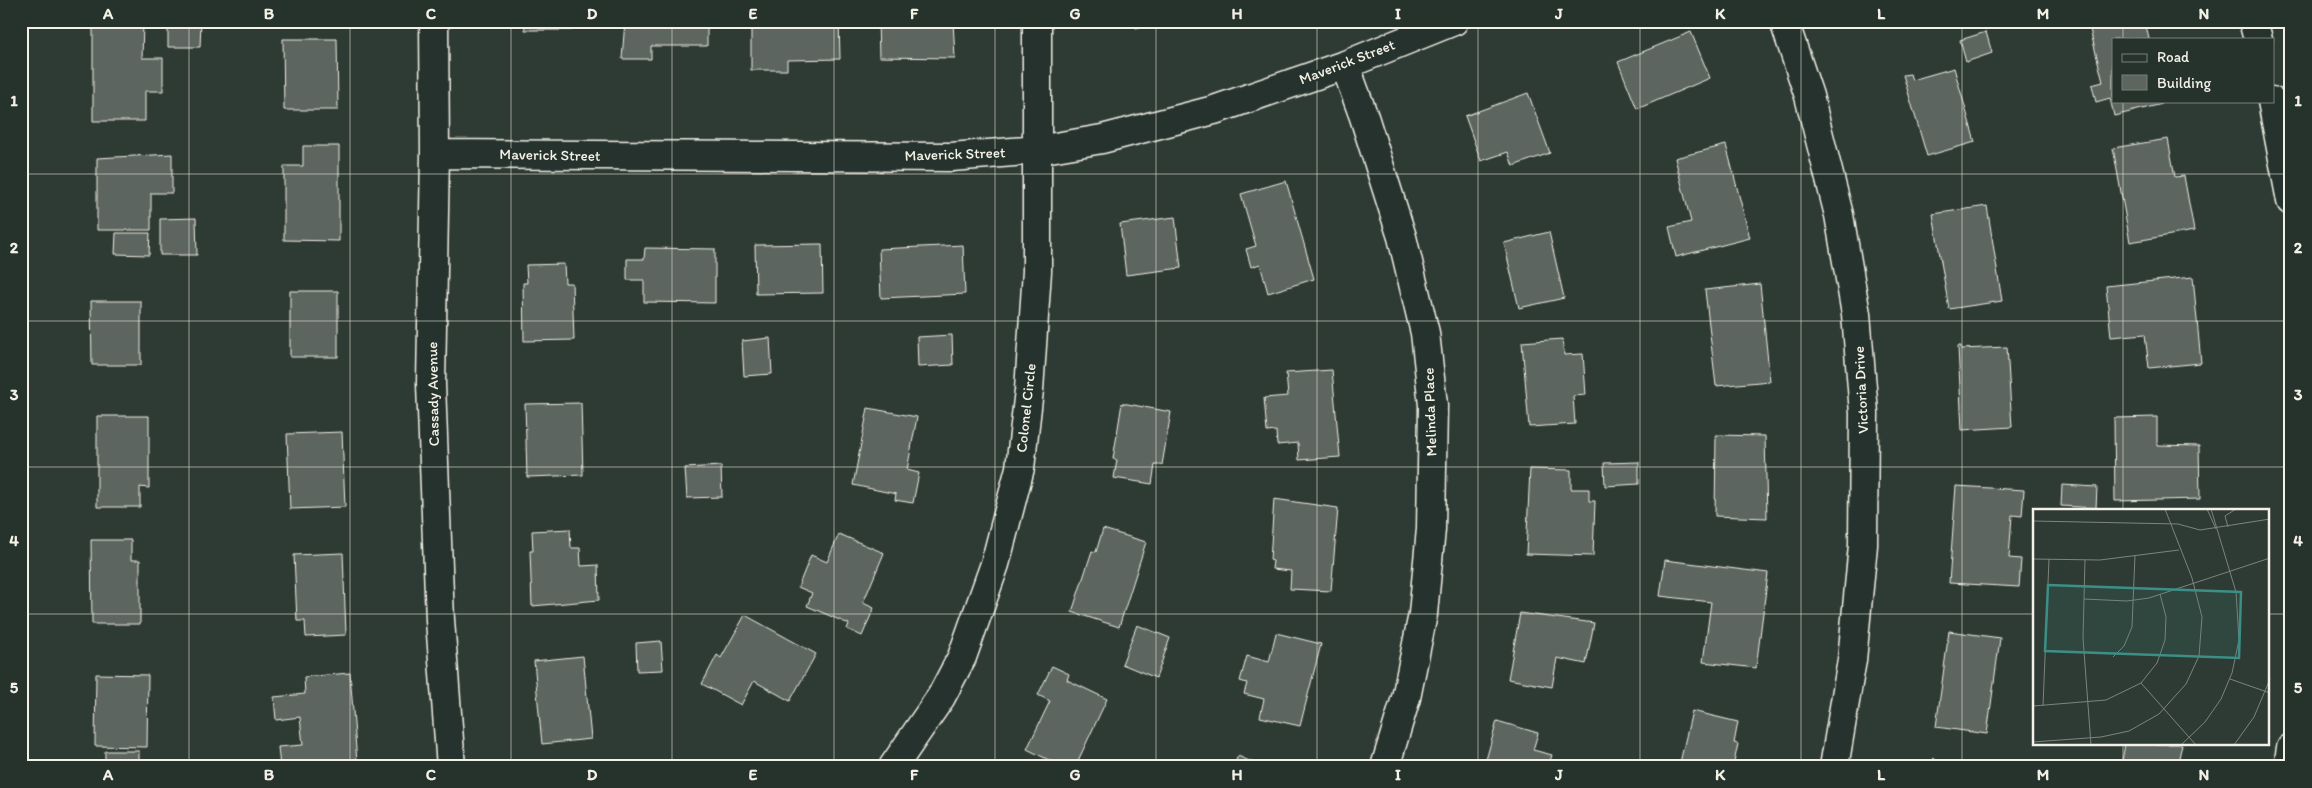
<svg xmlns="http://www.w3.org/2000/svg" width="2312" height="788" font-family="Itim,sans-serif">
  <rect width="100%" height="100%" fill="#2e3b34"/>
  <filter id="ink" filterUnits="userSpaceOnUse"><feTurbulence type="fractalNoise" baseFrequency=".02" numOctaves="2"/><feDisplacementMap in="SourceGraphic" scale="10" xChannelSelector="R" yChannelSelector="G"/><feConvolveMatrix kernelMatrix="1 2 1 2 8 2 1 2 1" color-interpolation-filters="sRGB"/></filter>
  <g filter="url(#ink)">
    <path fill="#5c655e" stroke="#f4f1e8" d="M168,21H201L200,47H168Z
      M524,21H573L572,30H525Z
      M625,21H707V46H651V59H622Z
      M751,21H839L840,59L787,60V70H751Z
      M878,21H953L955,58L879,57Z
      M1134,21H1160L1136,28Z
      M2088,21H2145L2149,39H2113V101H2161L2162,104L2114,116L2110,98L2096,102L2092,85L2103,82Z
      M93,23H143L142,58H163V91H145V121H93Z
      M1691,32L1710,78L1637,109L1618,62Z
      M1986,32L1992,53L1966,62L1960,40Z
      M283,39H337L338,110H284Z
      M1954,68L1975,142L1927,156L1903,75L1910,74L1912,80Z
      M1528,93L1550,153L1513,166L1508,152L1481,161L1465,116Z
      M2168,139L2175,177L2184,176L2194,231L2130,242L2113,148Z
      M1726,145L1750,238L1676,257L1669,227L1691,222L1675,158Z
      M303,146H339V241L284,240V166H303Z
      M172,154V193H151V230H97V158Z
      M1286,181L1314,279L1268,293L1260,264L1251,267L1246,249L1256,246L1241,194Z
      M1987,206L2002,301L1949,309L1933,214Z
      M1175,217L1181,268L1126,275L1120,224Z
      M196,218L197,255H160V219Z
      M1549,232L1564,298L1519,308L1504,243Z
      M116,233H150L149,255L115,254Z
      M822,244L823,293L756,294L755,245Z
      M963,245L965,294L881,298L879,249Z
      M645,248L715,249V303L644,302V280H627V259H644Z
      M564,264L565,283H572L574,340L524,341L523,283H527L526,265Z
      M2193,277L2201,363L2149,368L2145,334L2111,337L2106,286Z
      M1760,284L1770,381L1716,386L1705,290Z
      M290,291H338V357H290Z
      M91,301H141V365H92Z
      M952,335L953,365L918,367L917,337Z
      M770,338L772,374L744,376L742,341Z
      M1562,339L1564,355L1583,354L1586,395L1573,396L1575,424L1529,427L1522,342Z
      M1958,346H1961V349L2007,347L2012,427L1962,430Z
      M1332,370L1340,457L1299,460L1298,443L1277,445L1276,431L1267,432L1264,398L1288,396L1286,373Z
      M581,403L583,475L527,477L525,404Z
      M1122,403L1171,412L1162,465H1155L1152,484L1114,478L1117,460L1113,459Z
      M868,408L917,417L907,470L919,473L913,503L895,500L896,494L853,485Z
      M97,416H149V488L140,487V507H97Z
      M2157,417V445L2199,446L2200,499L2115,501L2114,418Z
      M342,432L345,507L290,509L287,434Z
      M1716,435L1765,436L1767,518L1715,516Z
      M1639,462V484L1605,486L1604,463Z
      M721,466L722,497L687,498L685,468Z
      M1530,469L1571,470V489H1589V501H1595L1593,556L1526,554Z
      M2062,485L2097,487L2096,508L2061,506Z
      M1956,486L2024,490L2022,516L2012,515L2009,558L2021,559L2019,587L1949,583Z
      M1274,499L1338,508L1331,591L1290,589L1291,571L1272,569L1273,561L1270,560Z
      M570,529L571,548H580L581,566L598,565L599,600L532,606L530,551H533L532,531Z
      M1103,529L1146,542L1119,627L1072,612L1092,551L1096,552Z
      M839,534L884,553L863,603L874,608L862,636L847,629L849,624L807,606L812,593L798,587L811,555L827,562Z
      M91,540H131V560H140V624H92Z
      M343,553L346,635L306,637L305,621H297L294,555Z
      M1665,560L1768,573L1756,668L1703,662L1711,602L1660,596Z
      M1520,613L1594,623L1586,664L1557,658L1552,687L1508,679Z
      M745,615L816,654L790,701L754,681L741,705L702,684L717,655L721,658Z
      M1137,625L1170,638L1156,678L1122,664Z
      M1949,631L2000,638L1987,734L1936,727Z
      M1276,633L1321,644L1300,726L1260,717L1264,699L1244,694L1247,683L1240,681L1247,656L1269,662Z
      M661,641L663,670L637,671L636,643Z
      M583,656L591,739L542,744L534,661Z
      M1052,666L1069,674L1067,680L1107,699L1075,767H1063L1027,749L1050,701L1038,695Z
      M350,673L357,762L280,767L278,747L303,745L300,717L276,720L274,697L305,694L304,677Z
      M96,674L148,675L147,747L95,746Z
      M1692,711L1738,722L1734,743L1738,744L1733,767H1679Z
      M1497,721L1538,733L1533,750L1552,755L1548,767L1534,763L1533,767H1484Z
      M2125,744H2182L2177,767H2121Z
      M105,751H139V767H105Z
      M1238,756L1263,767H1233Z
      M1934,758L1936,762L1955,767H1932Z"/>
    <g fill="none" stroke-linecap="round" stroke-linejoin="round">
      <defs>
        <path id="minor" d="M434,21L435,154L431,384L440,620L451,767
          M1784,21L1809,96L1839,215L1856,314L1864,413L1863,545L1852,660L1834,767
          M1345,65L1364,117L1402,237L1425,333L1433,405L1431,529L1423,614L1406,698L1385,767
          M435,154L951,157L1038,150L1102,139L1214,110L1345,65L1454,21
          M893,767L941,697L962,657L995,564L1020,468L1029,390L1037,271V21"/>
        <path id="secondary" d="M2253,21L2258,39
          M2272,101L2291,201
          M2288,767L2291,748"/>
      </defs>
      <use href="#minor" stroke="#f4f1e8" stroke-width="31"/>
      <use href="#secondary" stroke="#f4f1e8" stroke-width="31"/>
      <use href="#minor" stroke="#26332d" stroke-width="28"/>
      <use href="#secondary" stroke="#26332d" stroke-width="28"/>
    </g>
  </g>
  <path fill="none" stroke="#f4f1e8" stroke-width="1" stroke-opacity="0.55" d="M189,21V767M350,21V767M511,21V767M672,21V767M834,21V767M995,21V767M1156,21V767M1317,21V767M1478,21V767M1640,21V767M1801,21V767M1962,21V767M2123,21V39M2123,101V510M21,174H2291M21,321H2291M21,467H2291M21,614H2034M2268,614H2291M2123,744V767"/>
  <g text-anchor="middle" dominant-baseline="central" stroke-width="4.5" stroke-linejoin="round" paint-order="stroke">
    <g font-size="15" fill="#f4f1e8" stroke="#26332d">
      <text transform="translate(1347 62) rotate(-21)">Maverick Street</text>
      <text transform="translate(955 154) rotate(-2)">Maverick Street</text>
      <text transform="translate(550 155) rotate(1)">Maverick Street</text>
      <text transform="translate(1861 390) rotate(-93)">Victoria Drive</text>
      <text transform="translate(433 394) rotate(-91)">Cassady Avenue</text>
      <text transform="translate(1026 408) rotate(-84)">Colonel Circle</text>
      <text transform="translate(1430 412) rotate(-92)">Melinda Place</text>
    </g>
  </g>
  <g transform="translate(2033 509)">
    <rect width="236" height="236" fill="#2e3b34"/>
    <path fill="none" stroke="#7d847c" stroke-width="1" d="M174,0L183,20M0,12L145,15L167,21L237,10M195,18L192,7L203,0M0,50L67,51L146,41M52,51L50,129L58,236M51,90L94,92L116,89L237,49M80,148L91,137L99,118L102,46M197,170L237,184M108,174L163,236M0,197L73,191L108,174L124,154L132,131L133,108L127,85M10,197L16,50M0,233L68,228L96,222L126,205L153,175L166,147L169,108L159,69L132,0M148,236L172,213L188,190L199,164L206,131L203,83L178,0M201,236L221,208L237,170"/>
    <path fill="#3d8f86" fill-opacity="0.15" stroke="#3d8f86" stroke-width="2.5" d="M15,76L208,83L206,149L12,142Z"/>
    <rect width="236" height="236" fill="none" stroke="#f4f1e8" stroke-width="2.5"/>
  </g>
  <rect width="2312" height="788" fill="none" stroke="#26332d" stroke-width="55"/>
  <rect x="2112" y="38" width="162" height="65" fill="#26332d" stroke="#787f78"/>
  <rect x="2122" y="54" width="25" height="8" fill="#26332d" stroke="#787f78"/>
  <text x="2157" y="62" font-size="15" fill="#f4f1e8">Road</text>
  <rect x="2122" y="75" width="25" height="15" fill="#5c655e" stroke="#787f78"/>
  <text x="2157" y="88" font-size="15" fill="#f4f1e8">Building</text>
  <rect x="28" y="28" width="2256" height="732" fill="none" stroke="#f4f1e8" stroke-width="2"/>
  <g font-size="16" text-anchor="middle" font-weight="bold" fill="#f4f1e8">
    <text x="108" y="19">A</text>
    <text x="269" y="19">B</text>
    <text x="431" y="19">C</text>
    <text x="592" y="19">D</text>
    <text x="753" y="19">E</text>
    <text x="914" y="19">F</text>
    <text x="1075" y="19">G</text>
    <text x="1237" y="19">H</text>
    <text x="1398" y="19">I</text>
    <text x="1559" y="19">J</text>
    <text x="1720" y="19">K</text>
    <text x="1881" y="19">L</text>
    <text x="2043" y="19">M</text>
    <text x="2204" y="19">N</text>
    <text x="14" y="106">1</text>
    <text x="2298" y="106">1</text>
    <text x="14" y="253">2</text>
    <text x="2298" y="253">2</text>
    <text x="14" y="400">3</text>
    <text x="2298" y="400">3</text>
    <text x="14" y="546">4</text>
    <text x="2298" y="546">4</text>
    <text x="14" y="693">5</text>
    <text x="2298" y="693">5</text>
    <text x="108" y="780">A</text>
    <text x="269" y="780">B</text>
    <text x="431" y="780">C</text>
    <text x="592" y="780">D</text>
    <text x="753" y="780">E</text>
    <text x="914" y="780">F</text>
    <text x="1075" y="780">G</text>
    <text x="1237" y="780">H</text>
    <text x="1398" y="780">I</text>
    <text x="1559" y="780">J</text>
    <text x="1720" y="780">K</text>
    <text x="1881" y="780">L</text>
    <text x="2043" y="780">M</text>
    <text x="2204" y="780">N</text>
  </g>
</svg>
